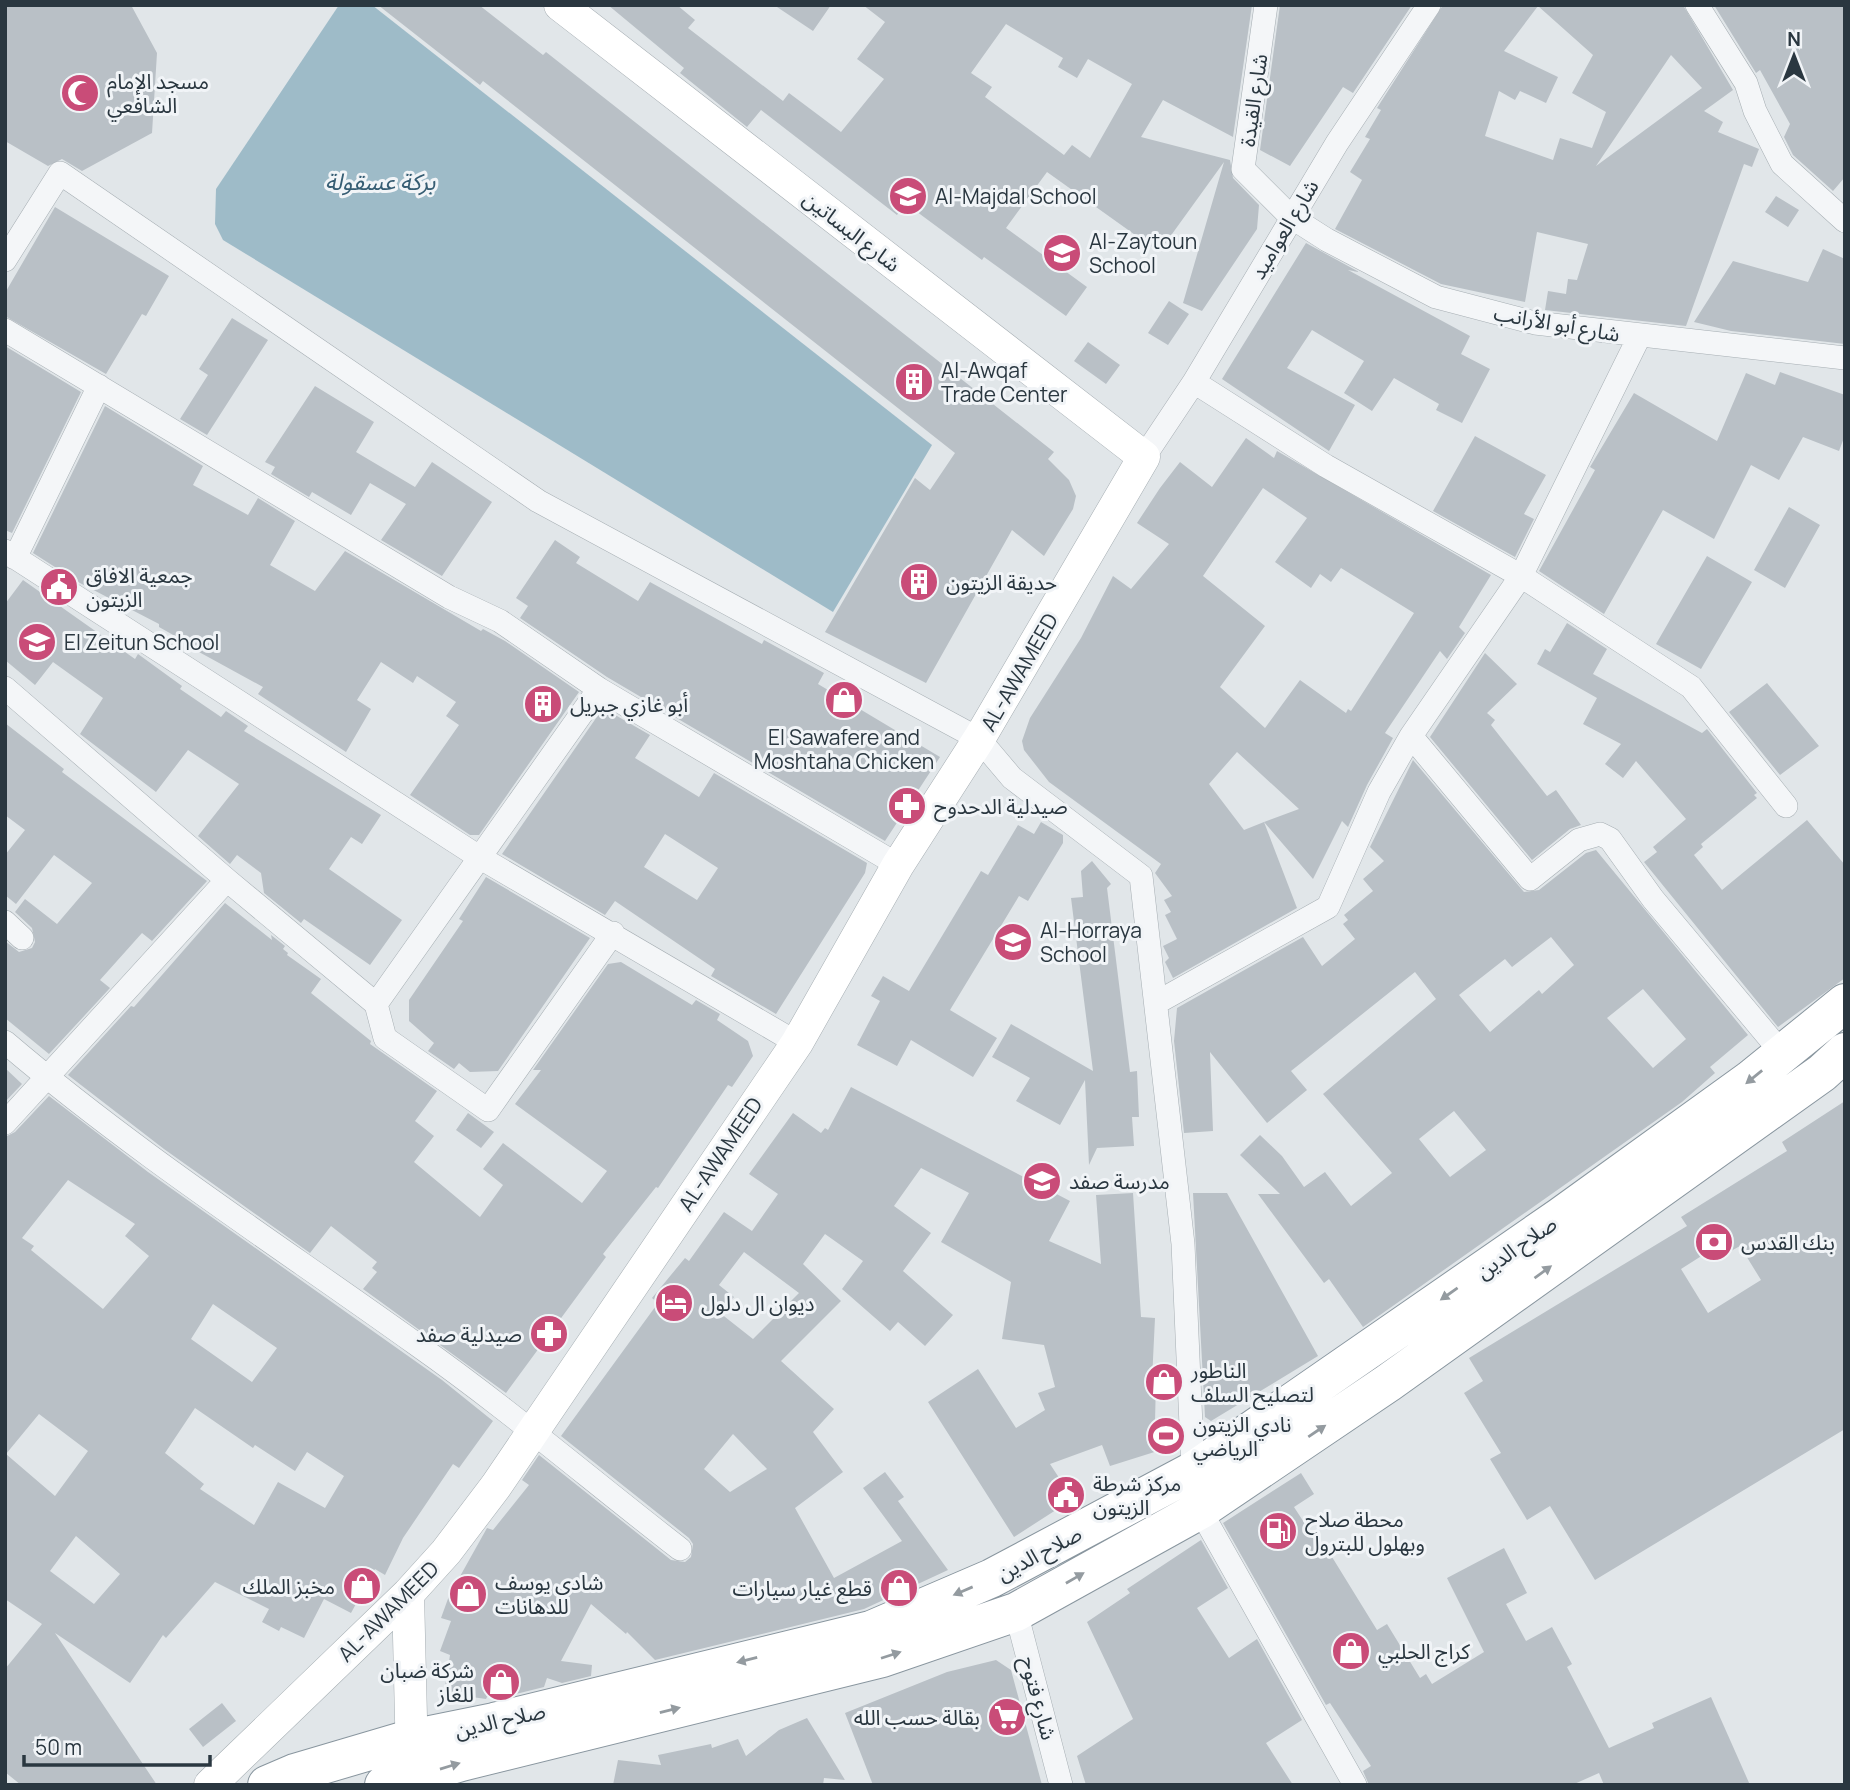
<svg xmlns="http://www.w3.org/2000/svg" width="1850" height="1790" font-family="Manrope,'Noto Sans Arabic',sans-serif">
  <rect width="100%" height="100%" fill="#e1e6e9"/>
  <path fill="#9ebbc8" d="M339,5H372L932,445L833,612L223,240L215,224L216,189Z"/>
  <path fill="#b9c0c6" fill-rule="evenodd" d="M5,5H131L157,53L152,133L82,171L62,159L48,166L5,141Z
    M378,5H479L543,55L546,52L1054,452L1048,459L1069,480L1076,496L1073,509L1044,556L1012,530L926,683L825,632L915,478L930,490L955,453L483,81L480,85Z
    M608,5H677L695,20L688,28L783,101L789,93L841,132L884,79L857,59L885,22L863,5H1252L1233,137L1163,100L1141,137L1230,160L1233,178L1259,205L1257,229L1202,311L1183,303L1224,162L1159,252L1047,172L1006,228L1087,287L1066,316L984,257L982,260L905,203L897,215L761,110L747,127L680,73L684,68ZM1006,24L1063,58L1058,67L1077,78L1088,59L1132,84L1090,158L1072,145L1064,155L985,97L992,87L971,73Z
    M774,5H831L813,31Z
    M1280,5H1412L1353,93L1343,87L1290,166L1260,150Z
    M1443,5H1683L1733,90L1704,111L1723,122L1718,132L1759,149L1752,167L1744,164L1686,326L1545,310L1548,291L1566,294L1568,279L1577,280L1588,244L1537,232L1525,302L1441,284L1335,229L1362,180L1350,172L1370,139L1365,137L1381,110L1377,108ZM1538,6L1593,55L1572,93L1606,112L1592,148L1560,138L1553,160L1485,136L1499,91L1515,100L1520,91L1546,103L1558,77L1504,51ZM1671,55L1702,88L1596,166Z
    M1714,5H1845V177L1833,191L1793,155L1784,137L1790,124L1760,70L1756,73Z
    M1776,196L1799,210L1788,227L1765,212Z
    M55,207L169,276L146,316L142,314L106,374L5,316V293Z
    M1306,243L1359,272L1348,270L1470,336L1461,354L1490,369L1462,423L1436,410L1439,404L1394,378L1372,411L1344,393L1364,361L1312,330L1287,368L1355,405L1329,451L1222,379Z
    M1823,249L1845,259V344L1731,331L1694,322L1733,261L1808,282Z
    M1169,301L1189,314L1168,345L1148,333Z
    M232,318L268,340L207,435L180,419L208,375L199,369Z
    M1088,342L1120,365L1106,384L1074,361Z
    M5,346L81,392L12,533L5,530Z
    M1780,372L1845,395V435L1839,451L1803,437L1779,480L1751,465L1714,539L1663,510L1604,614L1539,571L1595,470L1590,467L1634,393L1717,441L1746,373L1775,385Z
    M315,386L374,422L356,452L415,487L432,462L492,502L442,576L381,540L406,504L370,483L351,515L312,492L309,497L271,474L275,467L265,462Z
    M105,406L203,466L193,485L248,515L258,498L295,521L270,565L315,591L345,551L481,631L483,629L505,641L579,692L479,835H470L410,795L459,725L446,716L456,702L417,676L413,683L381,662L357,700L371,709L346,752L258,694L263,687L199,652L200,650L159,627V624L80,583L33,553Z
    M1475,436L1546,475L1524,514L1534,519L1515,557L1433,511Z
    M1246,438L1274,458L1277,451L1491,575L1459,627L1465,633L1447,659L1440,651L1385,733L1393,738L1367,785L1348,827L1342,821L1313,879L1264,822L1299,809L1237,752L1209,784L1244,830L1264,822L1297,908L1173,978L1165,962L1169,958L1163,946L1177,939L1165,915L1171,912L1164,900L1172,896L1155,873L1161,864L1049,782L1024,750L1022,741L1030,718L1081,638L1113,576L1131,589L1169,544L1137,523L1160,488L1180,462L1212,487ZM1263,488L1307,518L1275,562L1311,588L1320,574L1331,582L1341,568L1414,613L1351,711L1348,709L1346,713L1300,680L1265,728L1220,687L1265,626L1203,576Z
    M1789,507L1820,525L1785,588L1754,570Z
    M555,540L580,557L576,563L638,601L650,582L762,644L764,640L824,673L818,684L940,757L885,841L607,677L520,618L528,606L516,598Z
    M1707,556L1752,582L1701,669L1656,644Z
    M23,580L135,659L138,654L182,686L180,689L221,717L226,711L248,726L244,731L381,815L362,844L351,837L329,869L402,920L370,965L304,919L301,923L264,893L261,873L237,855L230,864L198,836L239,784L188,750L156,792L80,734L103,698L53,662L35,685L5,660V604Z
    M1567,623L1607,649L1593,674L1702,733L1707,729L1757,793L1754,795L1757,798L1701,844L1703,847L1694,855L1722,890L1807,820L1845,865V978L1778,1027L1644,862L1657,852L1653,847L1686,819L1636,761L1623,778L1605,764L1621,744L1583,724L1597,698L1537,664L1545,649L1550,652Z
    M1485,653L1517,684L1487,713L1495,720L1491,725L1547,796L1556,790L1581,825L1570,829L1532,860L1430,737Z
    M1767,683L1819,746L1780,775L1729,712Z
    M603,708L650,735L635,758L699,797L714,773L867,863L865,873L776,1014L711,976L715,969L615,901L605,915L502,854ZM665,834L718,868L697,900L644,867Z
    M5,723L64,769L62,772L207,881L152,941L142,933L100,980L110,988L49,1054L5,1018V941L19,952L32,948L35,942L32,928L15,912L25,899L57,924L92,883L54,855L16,904L5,895V855L25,830L5,815Z
    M1413,760L1524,892L1539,890L1586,853L1596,850L1748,1035L1710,1067L1715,1073L1682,1102L1363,1327L1329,1279L1324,1283L1258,1194H1280L1240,1155L1260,1135L1282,1156L1304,1187L1325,1172L1351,1206L1392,1173L1323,1094L1436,999L1415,972L1291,1071L1307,1090L1267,1123L1210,1052L1213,1131L1184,1133L1174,1041L1177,1008L1303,937L1322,966L1355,939L1343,924L1348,920L1344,915L1373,891L1363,879L1384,861L1370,847ZM1551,937L1574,965L1542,994L1539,990L1490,1032L1459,995L1505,959L1512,967ZM1643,989L1686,1039L1653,1068L1607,1018ZM1454,1111L1486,1150L1450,1177L1419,1139Z
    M1041,822L1063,835V843L1028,901L1019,896L950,1010L997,1038L973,1077L911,1040L897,1066L857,1045L880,1001L871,996L883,976L909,991L981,871L988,875L1018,825L1034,834Z
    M1092,861L1111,884L1107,888L1130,1072L1137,1071L1139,1117H1132L1134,1146L1097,1148L1089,1165L1085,1080L1060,1125L1016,1101L1030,1078L992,1057L1011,1024L1093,1071L1071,898L1083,897L1081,871Z
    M486,877L590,938L498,1071L470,1072L459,1063L454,1069L428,1051L434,1043L409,1021V1000L463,921L459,919Z
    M225,903L272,940L271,935L285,946L283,949L288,953L287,955L321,979L311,993L371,1041L370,1044L437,1091L415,1121L434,1136L414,1162L480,1217L503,1185L483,1169L503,1143L582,1203L607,1171L515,1104L541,1070H533L608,964L621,962L692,1005L696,1000L720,1014L717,1020L748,1041L753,1056L732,1087L728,1085L658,1188L656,1187L603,1254L606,1257L506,1393L363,1289L377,1272L372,1268L377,1262L331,1226L310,1253L164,1149L68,1075L131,1006L134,1007Z
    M5,1068L22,1084L5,1102Z
    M851,1087L1070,1201L1049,1241L1101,1264L1096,1195L1133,1193L1141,1317L1155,1318L1152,1380H1156L1155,1422L1164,1449L1110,1466L1102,1445L1050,1464L1073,1499L1014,1537L928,1402L978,1369L1016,1428L1045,1410L1038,1393L1055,1387L1044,1345L1002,1339L1011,1282L941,1242L969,1193L921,1168L894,1206L931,1233L903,1271L953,1315L925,1346L898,1322L890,1331L842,1289L863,1261L825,1234L803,1264L841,1301L781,1361L834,1409L813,1432L843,1472L795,1508L834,1578L902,1541L863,1488L885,1472L904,1497L898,1501L948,1570L864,1609L655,1660L627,1632L626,1634L591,1604L561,1661L592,1665L591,1676L562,1683L547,1678L544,1687L512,1695L487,1697L486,1699L444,1693L450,1655L440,1651L451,1621L441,1618L449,1596L487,1528L493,1530L529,1485L522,1480L539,1455L671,1560L685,1562L691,1557L693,1544L689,1538L561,1436L658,1303L652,1298L685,1258L689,1261L724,1212L752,1231L778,1194L749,1174L793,1113L821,1133L825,1128L828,1130ZM744,1252L799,1293L753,1339L720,1313L734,1297L719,1285ZM733,1434L767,1469L730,1492L704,1469Z
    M49,1096L148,1172L442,1380L493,1421L459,1468L453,1464L403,1538L385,1575L375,1569L351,1613L324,1599L304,1638L281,1627L279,1631L262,1622L269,1609L215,1582L166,1638L163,1635L130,1683L55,1633L157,1785H21L5,1772V1669L42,1624L5,1599V1137L15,1132ZM68,1180L135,1224L125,1236L149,1256L103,1309L31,1250L34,1246L22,1238ZM213,1304L277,1348L252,1382L191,1339ZM195,1408L253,1448L255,1445L295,1471L307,1452L344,1476L325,1508L278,1482L254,1525L200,1489L204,1484L165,1453ZM39,1414L88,1451L55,1496L6,1454ZM76,1536L120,1574L94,1604L50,1571Z
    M1845,1101V1429L1595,1580L1550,1506L1527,1520L1490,1459L1501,1453L1464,1393L1483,1381L1469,1358L1687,1226L1681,1217L1787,1151L1782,1142ZM1725,1241L1731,1251L1740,1246L1761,1280L1708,1313L1681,1269Z
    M468,1113L494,1132L481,1148L456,1130Z
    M1193,1193H1227L1318,1356L1211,1421L1205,1417Z
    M1301,1473L1314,1494L1294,1507L1320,1547L1324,1544L1377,1630L1387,1624L1420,1678L1426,1674L1432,1684L1484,1652L1447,1578L1504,1548L1527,1593L1506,1604L1526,1641L1552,1627L1572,1664L1567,1667L1609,1748L1654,1728L1652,1723L1711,1697L1750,1785H1604L1599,1773L1572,1785H1369L1363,1771L1371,1766L1330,1703L1326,1705L1223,1523Z
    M1201,1540L1228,1588L1197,1608L1229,1658L1257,1639L1302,1720L1266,1743L1293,1785H1086L1077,1756L1133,1719L1087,1622L1130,1593L1127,1589Z
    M996,1660L1011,1670L1042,1785H873L845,1713L947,1672Z
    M222,1703L236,1721L203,1747L189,1729Z
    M807,1718L845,1780L824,1778L823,1785H613L618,1760L661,1765L658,1755L711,1744L712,1748L738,1739L746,1756L779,1730Z"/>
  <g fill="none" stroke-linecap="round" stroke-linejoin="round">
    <defs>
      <path id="street" d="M1266,5L1243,169L1291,217L1327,240L1436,297L1535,323L1845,358
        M1697,5L1746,83L1755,111L1782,164L1845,221
        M5,260L60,173L538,501L979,739L1012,778L1141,876L1183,1244L1193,1471L1200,1510L1355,1785
        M5,330L449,597L500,621L599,689L898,865
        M1194,382L1326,466L1521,576L1691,687L1786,806
        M1144,457L1194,382L1337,143L1429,5
        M5,551L479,857L797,1043
        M15,558L99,386
        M5,688L227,880L376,1004L385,1038L488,1110L613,933
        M1411,736L1530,879L1579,840L1600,834L1610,839L1653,899L1782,1053
        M5,922L22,938
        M1156,1003L1328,907L1379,792L1411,736L1521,576L1639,337
        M376,1004L599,689
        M5,1042C135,1153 278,1245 416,1344C507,1408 592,1481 680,1549
        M5,1123L227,880
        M1016,1612L1061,1785"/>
      <path id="secondary" d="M408,1594L412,1760
        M210,1785L408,1594L446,1552L496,1486L797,1043L898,865L979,739L1144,457L560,5"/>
      <path id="highway" d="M267,1785L295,1773L410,1739L494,1722L871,1630L992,1578L1193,1471L1560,1217L1750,1080L1845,1003
        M384,1785L461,1762L882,1658L1016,1612L1200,1510L1388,1383L1822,1073L1845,1052"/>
    </defs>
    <use href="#street" stroke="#a6aeb3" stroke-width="24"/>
    <use href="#secondary" stroke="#a6aeb3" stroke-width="33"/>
    <use href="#highway" stroke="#89969f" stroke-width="40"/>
    <use href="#street" stroke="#f4f6f8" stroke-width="23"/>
    <use href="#secondary" stroke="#fff" stroke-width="32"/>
    <use href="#highway" stroke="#fff" stroke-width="38"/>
  </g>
  <defs><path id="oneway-solid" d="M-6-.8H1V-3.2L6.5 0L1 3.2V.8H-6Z" transform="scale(1.75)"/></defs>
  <g fill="#949ba0">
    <use href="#oneway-solid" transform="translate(1754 1077) rotate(141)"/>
    <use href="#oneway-solid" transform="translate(1543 1272) rotate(-36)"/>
    <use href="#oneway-solid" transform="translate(1449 1294) rotate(145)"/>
    <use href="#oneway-solid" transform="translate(1317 1431) rotate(-34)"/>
    <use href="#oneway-solid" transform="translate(1075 1578) rotate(-30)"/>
    <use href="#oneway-solid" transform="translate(963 1591) rotate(157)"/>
    <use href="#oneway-solid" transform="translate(891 1655) rotate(-18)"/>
    <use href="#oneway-solid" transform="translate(747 1660) rotate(166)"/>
    <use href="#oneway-solid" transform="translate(670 1710) rotate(-14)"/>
    <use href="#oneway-solid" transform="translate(450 1766) rotate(-17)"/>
  </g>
  <defs>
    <symbol id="mosque-disc" viewBox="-11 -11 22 22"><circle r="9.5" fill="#c94c78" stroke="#f1f4f7"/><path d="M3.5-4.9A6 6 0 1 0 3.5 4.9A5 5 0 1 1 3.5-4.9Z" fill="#fff"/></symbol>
    <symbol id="school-disc" viewBox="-11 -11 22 22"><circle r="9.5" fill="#c94c78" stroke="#f1f4f7"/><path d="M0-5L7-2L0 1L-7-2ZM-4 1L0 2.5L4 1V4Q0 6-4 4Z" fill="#fff"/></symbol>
    <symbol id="building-disc" viewBox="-11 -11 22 22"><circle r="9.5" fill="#c94c78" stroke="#f1f4f7"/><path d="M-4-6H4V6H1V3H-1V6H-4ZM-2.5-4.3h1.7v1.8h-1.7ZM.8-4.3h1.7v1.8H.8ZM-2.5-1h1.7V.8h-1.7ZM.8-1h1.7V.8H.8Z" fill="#fff"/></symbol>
    <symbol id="civic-disc" viewBox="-11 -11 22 22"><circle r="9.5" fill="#c94c78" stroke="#f1f4f7"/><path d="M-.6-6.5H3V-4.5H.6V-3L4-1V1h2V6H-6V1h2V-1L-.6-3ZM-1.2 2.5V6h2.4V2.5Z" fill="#fff"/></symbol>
    <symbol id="shop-disc" viewBox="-11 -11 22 22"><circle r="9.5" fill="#c94c78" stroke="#f1f4f7"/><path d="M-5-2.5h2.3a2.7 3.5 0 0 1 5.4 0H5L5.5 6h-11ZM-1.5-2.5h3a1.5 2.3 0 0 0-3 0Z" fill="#fff"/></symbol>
    <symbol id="pharmacy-disc" viewBox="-11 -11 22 22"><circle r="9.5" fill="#c94c78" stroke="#f1f4f7"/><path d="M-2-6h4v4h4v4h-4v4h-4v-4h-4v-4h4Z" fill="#fff"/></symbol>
    <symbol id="bank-disc" viewBox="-11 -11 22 22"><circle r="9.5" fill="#c94c78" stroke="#f1f4f7"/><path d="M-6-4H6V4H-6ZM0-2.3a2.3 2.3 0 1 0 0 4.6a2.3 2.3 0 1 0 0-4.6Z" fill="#fff"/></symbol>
    <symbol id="hotel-disc" viewBox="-11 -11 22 22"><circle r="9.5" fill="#c94c78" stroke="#f1f4f7"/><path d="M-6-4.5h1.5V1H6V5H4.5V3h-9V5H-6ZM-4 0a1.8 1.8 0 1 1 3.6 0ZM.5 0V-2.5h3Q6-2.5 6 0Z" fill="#fff"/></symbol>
    <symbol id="stadium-disc" viewBox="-11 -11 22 22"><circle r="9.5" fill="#c94c78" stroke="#f1f4f7"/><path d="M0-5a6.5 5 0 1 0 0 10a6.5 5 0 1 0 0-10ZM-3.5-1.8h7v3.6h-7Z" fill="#fff"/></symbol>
    <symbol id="fuel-disc" viewBox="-11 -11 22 22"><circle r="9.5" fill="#c94c78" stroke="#f1f4f7"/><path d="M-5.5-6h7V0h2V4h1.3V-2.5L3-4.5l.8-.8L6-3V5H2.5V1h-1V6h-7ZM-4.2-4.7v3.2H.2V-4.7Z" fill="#fff"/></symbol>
    <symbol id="supermarket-disc" viewBox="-11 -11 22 22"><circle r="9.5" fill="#c94c78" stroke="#f1f4f7"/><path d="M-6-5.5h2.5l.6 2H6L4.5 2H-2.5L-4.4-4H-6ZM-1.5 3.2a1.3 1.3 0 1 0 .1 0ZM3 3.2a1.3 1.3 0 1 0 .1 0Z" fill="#fff"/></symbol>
  </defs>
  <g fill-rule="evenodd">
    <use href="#mosque-disc" x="58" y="71" width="44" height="44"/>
    <use href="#school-disc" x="886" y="174" width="44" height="44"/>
    <use href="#school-disc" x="1040" y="231" width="44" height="44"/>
    <use href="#building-disc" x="892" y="360" width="44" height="44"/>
    <use href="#building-disc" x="897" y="560" width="44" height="44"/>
    <use href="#civic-disc" x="37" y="565" width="44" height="44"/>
    <use href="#school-disc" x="15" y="620" width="44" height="44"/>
    <use href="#shop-disc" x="822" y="678" width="44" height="44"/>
    <use href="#building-disc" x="521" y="682" width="44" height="44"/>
    <use href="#pharmacy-disc" x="885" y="784" width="44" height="44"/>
    <use href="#school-disc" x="991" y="920" width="44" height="44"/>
    <use href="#school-disc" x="1020" y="1159" width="44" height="44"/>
    <use href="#bank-disc" x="1692" y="1220" width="44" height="44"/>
    <use href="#hotel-disc" x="652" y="1281" width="44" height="44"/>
    <use href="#pharmacy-disc" x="527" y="1312" width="44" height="44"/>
    <use href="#shop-disc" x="1142" y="1360" width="44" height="44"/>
    <use href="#stadium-disc" x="1144" y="1414" width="44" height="44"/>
    <use href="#civic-disc" x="1044" y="1473" width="44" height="44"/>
    <use href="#fuel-disc" x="1256" y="1509" width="44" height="44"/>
    <use href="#shop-disc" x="340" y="1564" width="44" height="44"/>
    <use href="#shop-disc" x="877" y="1566" width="44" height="44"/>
    <use href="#shop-disc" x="446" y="1572" width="44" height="44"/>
    <use href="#shop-disc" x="1329" y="1629" width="44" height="44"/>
    <use href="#shop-disc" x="479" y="1660" width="44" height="44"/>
    <use href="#supermarket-disc" x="985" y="1695" width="44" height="44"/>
  </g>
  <g text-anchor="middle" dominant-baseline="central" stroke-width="6" stroke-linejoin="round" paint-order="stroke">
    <g font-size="21" fill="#2a3740" stroke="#f1f4f7" text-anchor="start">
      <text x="107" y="81">مسجد الإمام<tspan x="107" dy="24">الشافعي</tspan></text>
      <text x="935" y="196">Al-Majdal School</text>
      <text x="1089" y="241">Al-Zaytoun<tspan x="1089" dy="24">School</tspan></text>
      <text x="941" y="370">Al-Awqaf<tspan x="941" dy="24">Trade Center</tspan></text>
      <text x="86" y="575">جمعية الافاق<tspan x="86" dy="24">الزيتون</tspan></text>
      <text x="946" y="582">حديقة الزيتون</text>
      <text x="64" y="642">El Zeitun School</text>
      <text x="570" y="704">أبو غازي جبريل</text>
      <text x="844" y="737" text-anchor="middle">El Sawafere and<tspan x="844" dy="24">Moshtaha Chicken</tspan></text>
      <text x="934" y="806">صيدلية الدحدوح</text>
      <text x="1040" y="930">Al-Horraya<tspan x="1040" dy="24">School</tspan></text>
      <text x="1069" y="1181">مدرسة صفد</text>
      <text x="1741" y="1242">بنك القدس</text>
      <text x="701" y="1303">ديوان ال دلول</text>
      <text x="522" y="1334" text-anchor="end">صيدلية صفد</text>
      <text x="1191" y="1370">الناطور<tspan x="1191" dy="24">لتصليح السلف</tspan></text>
      <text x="1193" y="1424">نادي الزيتون<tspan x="1193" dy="24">الرياضي</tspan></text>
      <text x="1093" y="1483">مركز شرطة<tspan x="1093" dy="24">الزيتون</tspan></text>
      <text x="1305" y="1519">محطة صلاح<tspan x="1305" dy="24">وبهلول للبترول</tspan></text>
      <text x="495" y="1582">شادي يوسف<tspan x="495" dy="24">للدهانات</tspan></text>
      <text x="335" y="1586" text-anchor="end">مخبز الملك</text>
      <text x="872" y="1588" text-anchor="end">قطع غيار سيارات</text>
      <text x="1378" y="1651">كراج الحلبي</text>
      <text x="474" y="1670" text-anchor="end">شركة ضبان<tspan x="474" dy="24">للغاز</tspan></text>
      <text x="980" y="1717" text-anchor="end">بقالة حسب الله</text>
    </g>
    <g font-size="21" fill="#2a3740" stroke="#f1f4f7">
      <text transform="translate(1253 100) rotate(-82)">شارع القيدة</text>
      <text transform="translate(1284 229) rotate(-59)">شارع العواميد</text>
      <text transform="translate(852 231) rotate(38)">شارع البساتين</text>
      <text transform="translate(1557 323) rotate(10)">شارع أبو الأرانب</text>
      <text transform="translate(1019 672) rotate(-60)">AL-AWAMEED</text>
      <text transform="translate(720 1154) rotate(-56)">AL-AWAMEED</text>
      <text transform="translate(1516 1247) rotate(-35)">صلاح الدين</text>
      <text transform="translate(1039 1553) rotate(-28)">صلاح الدين</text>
      <text transform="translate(388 1611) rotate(-45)">AL-AWAMEED</text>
      <text transform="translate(1039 1698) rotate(75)">شارع فتوح</text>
      <text transform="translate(500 1720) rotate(-13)">صلاح الدين</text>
    </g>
    <g font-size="23" font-style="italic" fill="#365d73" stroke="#f1f4f7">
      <text x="380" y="181">بركة عسقولة</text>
    </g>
  </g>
  <rect width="1850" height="1790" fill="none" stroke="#2a3740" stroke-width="14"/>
  <g transform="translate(1794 56)" stroke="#f1f4f7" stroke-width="5" paint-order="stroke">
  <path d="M0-5L12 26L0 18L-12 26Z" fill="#2a3740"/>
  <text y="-10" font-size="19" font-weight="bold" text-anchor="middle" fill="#2a3740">N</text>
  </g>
  <path d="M24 1755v10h186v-10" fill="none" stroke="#2a3740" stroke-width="3.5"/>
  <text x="35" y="1755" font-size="21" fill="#2a3740" stroke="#f1f4f7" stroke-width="5" paint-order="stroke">50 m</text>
</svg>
